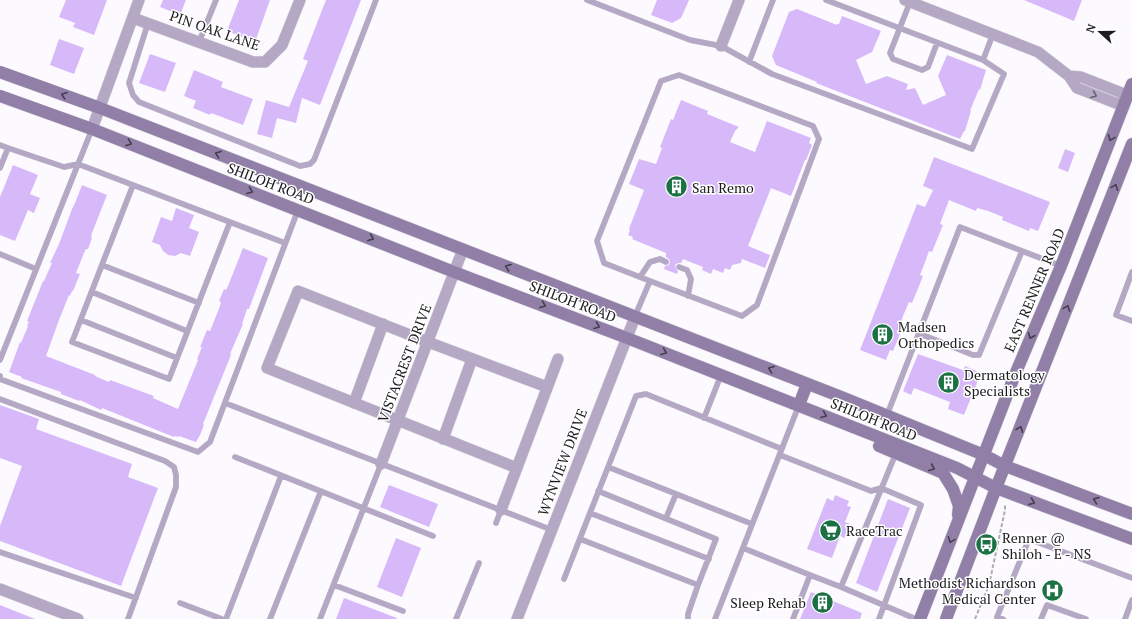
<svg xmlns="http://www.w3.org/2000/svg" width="1132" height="619" font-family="'PT Serif',serif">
  <rect width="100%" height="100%" fill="#fcfaff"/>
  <path fill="#d7b9fa" d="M66,0H107L94,35L73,27L75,23L59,17Z
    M163,0H186L180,15L160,7Z
    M239,0H270L255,42L227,31Z
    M326,0H361L320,105L302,98L296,123L277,118L272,138L257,134L266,100L289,107L308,61L303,59Z
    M657,0H689L681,18L672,23L651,15Z
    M1024,0H1082L1074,21Z
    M797,9L837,25V24H839L842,16L881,31L872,52L856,60L866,84L887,76L908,84L906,90L915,88L923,105L946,95L938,76L947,55L986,70L980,90L979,89L970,111H971L965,131H964L960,139L816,83L817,82L776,65L772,56L789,12Z
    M59,39L84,48L74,74L50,65Z
    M150,54L176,63L165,92L139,83Z
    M194,70L223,82L221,87L253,99L243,125L211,113L210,115L193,108L196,101L184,96Z
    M681,100L708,111L707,114L739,127L735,131L730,142L755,152L767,121L811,138L809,143L812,145L806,160H805L791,196L771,188L748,246L770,255L765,268L742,259L741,263L732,265L730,270L725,268L723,273L713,269L711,274L702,270L703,267L683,259L681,263H678L675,265L676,269L678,271L677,274L664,269L665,266L669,265L670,262L669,259L666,257V253L632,239L633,237L628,235L630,230L629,229L644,190L629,184L639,159L656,164L662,148L660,147L671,119L673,120Z
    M1065,149L1075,153L1068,172L1058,168Z
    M934,157L1050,202L1038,231L1030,228L1029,231L1002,220L1003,217L988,211L977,208L976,211L949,200L940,224L943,225L932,252L929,251L924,265L920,275L923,276L919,286L912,303L909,302L903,316L901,323L904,324L893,351L890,350L886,360L860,350L917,204L925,207L933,190L923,186Z
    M13,165L38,175L30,194L40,198L34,213L28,210L15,241L0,235V197Z
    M82,185L107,195L92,233L91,237L92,238L88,249H86L84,253L76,273L80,274L73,291H72L70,296L69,295L59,320L46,356L95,375V376L109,382L110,380L154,396L153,398L178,409L198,360L197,359L202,347H200L207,330L210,331L220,306L221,302L219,301L224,289L226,290L228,286L243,248L268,258L249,309H247L242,324H243L230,354L231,355L203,424L204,425L200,435L196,442L179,436V437L175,436L174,437L102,408L101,410L80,400L79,401L61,394V392L21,378L22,377L9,372L20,342L21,343L28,326H27L29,322L27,321L43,281H44L52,263H50L59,244L72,209L75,203Z
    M176,208L194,215L189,228L199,232L190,256L181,253L175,256L168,255L163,251L160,245L152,242L161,217L172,221Z
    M918,354L963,370L965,366L981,373L964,415L948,409L950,402L914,388L911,395L903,391Z
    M0,405L39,419L36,429L132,464L128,477L158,488L121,586L0,541V526L22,466L0,458Z
    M389,485L438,504L429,527L380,507Z
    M835,495L849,501L847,506L851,507L845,522L850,524L845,538L840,536L832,558L807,549L827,498L833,501Z
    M888,499L910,508L877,592L856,583Z
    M396,538L421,548L402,597L377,587Z
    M811,592L862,613L860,619H800Z
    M344,598L397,618V619H336Z
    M0,605L35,619H0Z"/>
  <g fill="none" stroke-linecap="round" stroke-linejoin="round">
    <defs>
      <path id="service" d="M587,0L690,40L721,46L772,74L972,149L1004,74L983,60L993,34
        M826,0L983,60
        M910,2L890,53L893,59L922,70L928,67L937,43
        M148,23L129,83L133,95L139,102L300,166L310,164L314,160L376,0
        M199,42L216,0
        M749,62L773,0
        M0,145L8,148
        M0,168L8,148L64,167L78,164L285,243
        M133,185L72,342L169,379L230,222
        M0,254L36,269
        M102,265L199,303
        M679,267L687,270L691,279L688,296
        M1132,272L1116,315L1132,321
        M640,277L650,262L660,259L666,262
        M92,292L187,331
        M635,316L650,281L604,263L597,241L661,81L679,75L813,126L819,139L757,305L742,316L650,281
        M81,320L177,358
        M918,333L973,355H979L1022,251
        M0,360L92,129
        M0,376V379L198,452L210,442L298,210
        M0,399L165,461L174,467L176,475V487L128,619
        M225,403L552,530
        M887,415L960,227L1061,266
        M704,418L721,375
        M896,453L841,587L916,619
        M780,455L871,491L881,488L921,505L879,619
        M235,457L433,536
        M608,467L752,524
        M598,491L716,539L698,585L688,614V619
        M590,513L709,559
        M666,518L676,494
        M496,523L501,510
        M580,539L698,585
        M743,548L810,575
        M0,552L136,598
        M564,579L636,396L646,394L782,449
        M334,585L403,611
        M180,603L222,619
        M226,619L281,476
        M270,619L321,491
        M320,619L381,464
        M456,619L479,563
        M715,619L799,405
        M793,619L810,575L841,587
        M1003,619L997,617L1029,539L1132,578
        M1041,619L1047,605L1086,619
        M1125,619L1132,600"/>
      <path id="minor" d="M905,0L1038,52L1069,76L1077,88L1118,104L1125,101L1122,93L1081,77L1069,76
        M133,18L253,62H265L282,45L300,0
        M721,46L739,0
        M92,129L139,0
        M354,403L383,324
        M443,439L472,359
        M381,464L463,249
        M517,468L267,368L298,291L428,342L547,387
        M501,510L558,359
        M0,589L78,619
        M517,619L635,317"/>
      <path id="secondary" d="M0,72L100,108L844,398L984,455L1005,466L1132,514
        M0,96L92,129L454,272L627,338L957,468L996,488L1132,539
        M799,405L807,384
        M879,446L943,473L953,489L959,506L958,515
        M920,619L1014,377L1061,266L1132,84
        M946,619L996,488L1132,144"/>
    </defs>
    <use href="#service" stroke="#d8d6db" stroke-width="6"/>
    <use href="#minor" stroke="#d8d6db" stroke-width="12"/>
    <use href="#secondary" stroke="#d8d6db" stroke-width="13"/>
    <path stroke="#aeadb1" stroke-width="2" stroke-dasharray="4 2" stroke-linecap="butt" d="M975,619L989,585L1005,510V504"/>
    <use href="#service" stroke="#b4a8c4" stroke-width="5.5"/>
    <use href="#minor" stroke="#b4a8c4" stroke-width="11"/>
    <use href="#secondary" stroke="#917fa8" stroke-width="12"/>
  </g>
  <defs><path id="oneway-chevron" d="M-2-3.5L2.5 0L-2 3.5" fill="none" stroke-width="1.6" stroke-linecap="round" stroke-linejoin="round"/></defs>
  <g stroke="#453e4e">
    <use href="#oneway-chevron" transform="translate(64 95) rotate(-160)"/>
    <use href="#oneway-chevron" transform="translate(1111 138) rotate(111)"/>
    <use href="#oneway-chevron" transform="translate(129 143) rotate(21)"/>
    <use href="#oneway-chevron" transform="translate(218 154) rotate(-159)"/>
    <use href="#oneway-chevron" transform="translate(1115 187) rotate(-69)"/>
    <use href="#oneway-chevron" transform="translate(250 191) rotate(21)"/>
    <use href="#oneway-chevron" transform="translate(371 238) rotate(22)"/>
    <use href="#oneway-chevron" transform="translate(508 267) rotate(-159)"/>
    <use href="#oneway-chevron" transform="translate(543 305) rotate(21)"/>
    <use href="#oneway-chevron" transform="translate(1067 308) rotate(-69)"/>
    <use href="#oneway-chevron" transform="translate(597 326) rotate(21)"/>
    <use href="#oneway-chevron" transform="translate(1031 336) rotate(113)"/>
    <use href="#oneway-chevron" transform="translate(664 352) rotate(22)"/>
    <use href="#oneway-chevron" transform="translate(771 369) rotate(-159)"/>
    <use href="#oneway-chevron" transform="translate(824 415) rotate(22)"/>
    <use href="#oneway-chevron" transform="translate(1020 429) rotate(-68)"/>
    <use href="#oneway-chevron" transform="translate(932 468) rotate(23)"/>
    <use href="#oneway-chevron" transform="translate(1096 500) rotate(-159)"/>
    <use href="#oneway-chevron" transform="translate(1032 502) rotate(21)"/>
    <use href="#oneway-chevron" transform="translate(951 540) rotate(111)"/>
  </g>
  <use stroke="#686271" href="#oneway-chevron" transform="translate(1094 95) rotate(22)"/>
  <defs>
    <symbol id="building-disc" viewBox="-11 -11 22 22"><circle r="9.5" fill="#1b7144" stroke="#fff"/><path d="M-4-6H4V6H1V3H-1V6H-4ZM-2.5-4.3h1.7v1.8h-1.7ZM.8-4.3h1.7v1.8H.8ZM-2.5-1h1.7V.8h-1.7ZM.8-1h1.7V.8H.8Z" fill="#fff"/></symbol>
    <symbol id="supermarket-disc" viewBox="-11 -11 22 22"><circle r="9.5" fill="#1b7144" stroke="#fff"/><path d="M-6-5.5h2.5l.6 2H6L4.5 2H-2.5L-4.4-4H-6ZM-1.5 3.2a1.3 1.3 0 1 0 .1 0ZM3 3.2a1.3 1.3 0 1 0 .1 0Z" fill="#fff"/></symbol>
    <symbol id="bus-disc" viewBox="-11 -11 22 22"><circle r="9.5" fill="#1b7144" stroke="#fff"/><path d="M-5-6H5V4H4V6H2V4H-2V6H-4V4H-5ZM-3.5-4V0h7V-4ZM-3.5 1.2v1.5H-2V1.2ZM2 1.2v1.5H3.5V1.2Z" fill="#fff"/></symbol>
    <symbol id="hospital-disc" viewBox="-11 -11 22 22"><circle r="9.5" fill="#1b7144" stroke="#fff"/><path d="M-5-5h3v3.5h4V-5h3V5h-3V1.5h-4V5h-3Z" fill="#fff"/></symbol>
  </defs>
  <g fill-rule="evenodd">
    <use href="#building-disc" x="664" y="174" width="25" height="25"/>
    <use href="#building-disc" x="870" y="322" width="25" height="25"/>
    <use href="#building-disc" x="936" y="370" width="25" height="25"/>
    <use href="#supermarket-disc" x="818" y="518" width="25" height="25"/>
    <use href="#bus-disc" x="974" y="532" width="25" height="25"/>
    <use href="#hospital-disc" x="1040" y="578" width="25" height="25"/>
    <use href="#building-disc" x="810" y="590" width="25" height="25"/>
  </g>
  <g text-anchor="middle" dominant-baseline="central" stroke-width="3" stroke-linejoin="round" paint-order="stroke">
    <g font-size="14" fill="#1c1b1e" stroke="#fff">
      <text transform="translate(215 30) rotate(19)">PIN OAK LANE</text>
      <text transform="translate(271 183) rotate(21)">SHILOH ROAD</text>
      <text transform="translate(1034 290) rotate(-67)">EAST RENNER ROAD</text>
      <text transform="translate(573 301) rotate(21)">SHILOH ROAD</text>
      <text transform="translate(404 363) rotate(-69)">VISTACREST DRIVE</text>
      <text transform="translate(874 419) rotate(22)">SHILOH ROAD</text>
      <text transform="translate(562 462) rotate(-69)">WYNVIEW DRIVE</text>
    </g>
    <g font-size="14" fill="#1c1b1e" stroke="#fff" text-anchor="start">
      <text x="692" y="187">San Remo</text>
      <text x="898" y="326">Madsen<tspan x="898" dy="16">Orthopedics</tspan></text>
      <text x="964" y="374">Dermatology<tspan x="964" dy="16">Specialists</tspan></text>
      <text x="846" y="530">RaceTrac</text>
      <text x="1002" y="537">Renner @<tspan x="1002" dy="16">Shiloh - E - NS</tspan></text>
      <text x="1036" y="582" text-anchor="end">Methodist Richardson<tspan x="1036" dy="16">Medical Center</tspan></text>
      <text x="806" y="602" text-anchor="end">Sleep Rehab</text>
    </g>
  </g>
  <g transform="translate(1100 32) rotate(291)" stroke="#ffffff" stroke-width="3" paint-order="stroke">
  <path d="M0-3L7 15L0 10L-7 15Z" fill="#1c1b1e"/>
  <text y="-6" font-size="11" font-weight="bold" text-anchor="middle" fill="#1c1b1e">N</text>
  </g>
</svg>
